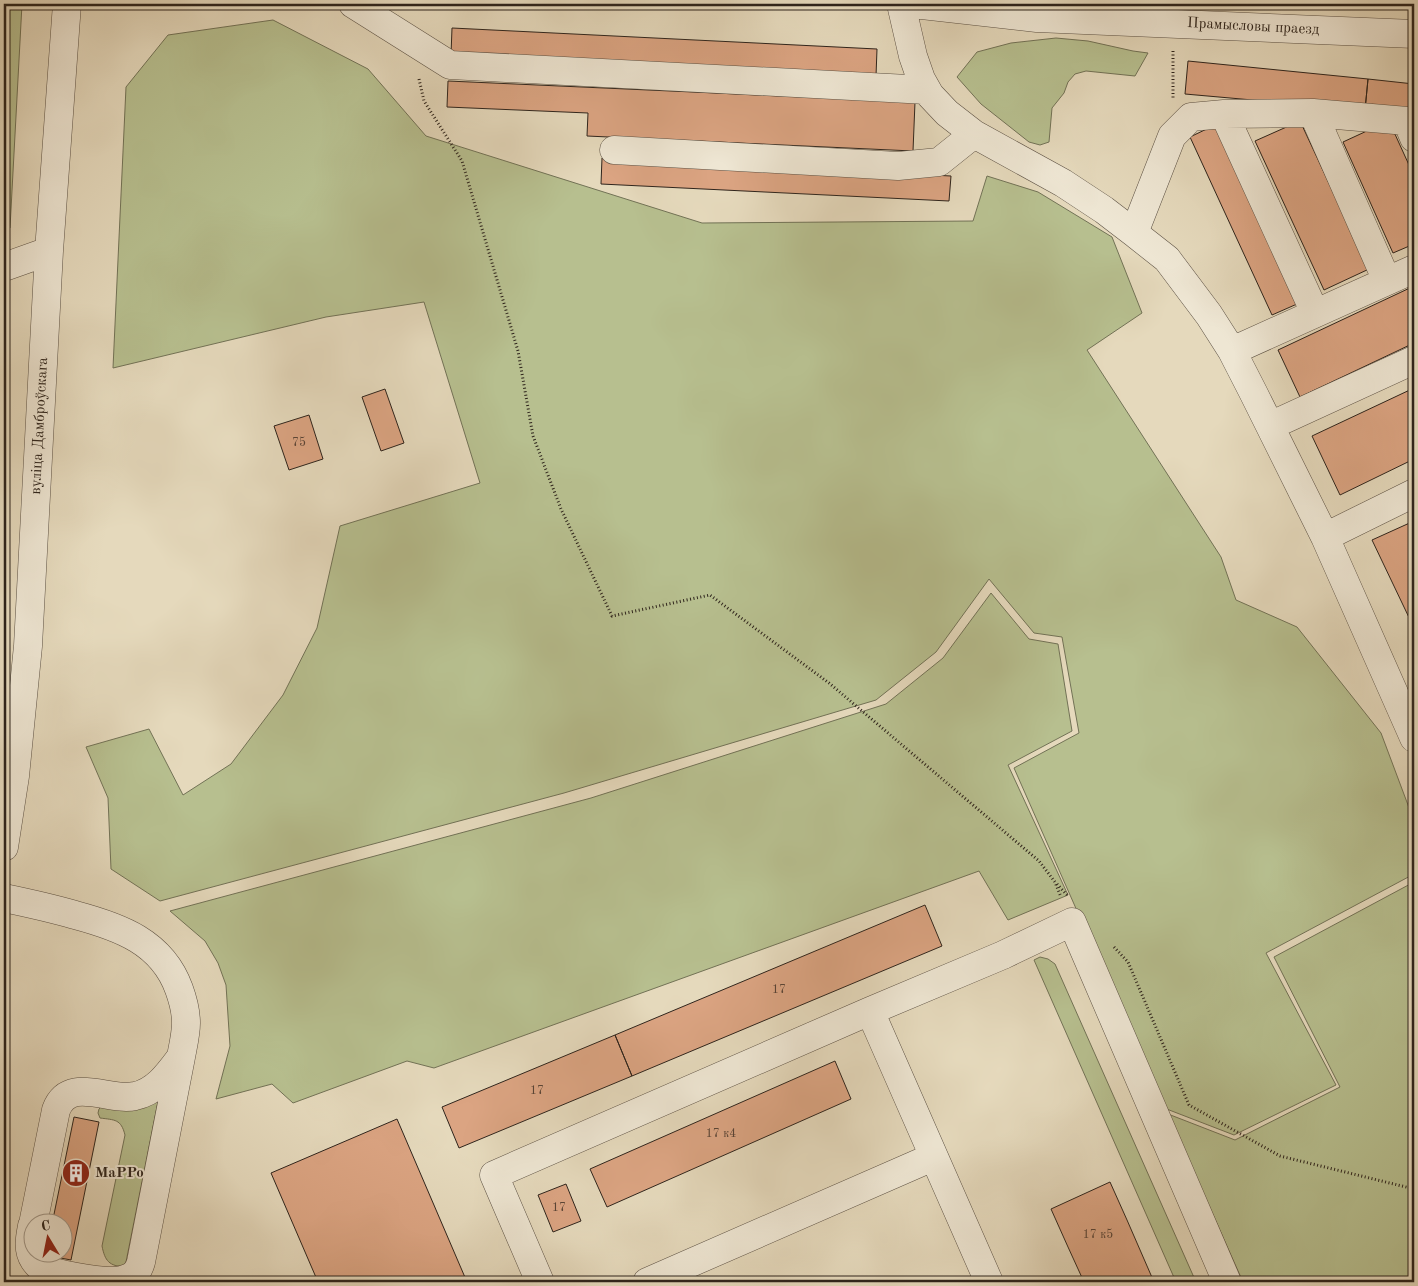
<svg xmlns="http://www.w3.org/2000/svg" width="1418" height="1286" font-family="'Old Standard TT',serif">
  <rect width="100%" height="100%" fill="#e5d9bc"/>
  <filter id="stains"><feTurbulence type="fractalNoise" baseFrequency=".004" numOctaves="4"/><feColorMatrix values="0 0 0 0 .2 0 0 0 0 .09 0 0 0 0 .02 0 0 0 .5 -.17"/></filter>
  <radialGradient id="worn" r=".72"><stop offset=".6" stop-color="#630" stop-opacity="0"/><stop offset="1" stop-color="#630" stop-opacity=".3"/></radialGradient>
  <path fill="#b7bf8f" stroke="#727256" d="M4,4H22L10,228L4,231Z
    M273,20L368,69L426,136L702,223L973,221L987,176L1038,192L1112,237L1142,313L1087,350L1221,557L1236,600L1297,627L1381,733L1414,821V874L1266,953L1336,1085L1234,1135L1164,1108L1014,768L1079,733L1062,637L1034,633L989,579L936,652L876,700L564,793L160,901L111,869L108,798L86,747L149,729L183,795L231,764L283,695L317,628L340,526L480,483L424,302L326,317L113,368L126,87L168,35Z
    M1056,38L1088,41L1133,51L1148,53L1135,76L1086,71L1075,74L1068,82L1064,93L1052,108L1049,142L1040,145L1029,142L981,104L957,77L977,52L1011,43Z
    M991,593L1029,639L1058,644L1072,731L1008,765L1068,895L1008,920L979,871L434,1068L407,1061L293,1103L272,1084L216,1099L230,1046L226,985L218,963L205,941L170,911L591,798L886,704L943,658Z
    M1414,882V1282H1243L1168,1114L1235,1140L1340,1087L1274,957Z
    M1040,957L1048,959L1055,964L1196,1282H1176L1034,960Z
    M159,1096L125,1267C109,1266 105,1261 102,1246L125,1135C121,1119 115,1120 100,1118L98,1113L99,1109L102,1106Z"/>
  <path fill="#dba482" stroke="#2e241c" d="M452,28L877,49L876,76L451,55Z
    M1188,61L1368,79L1365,110L1185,94Z
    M1368,79L1414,84V115L1365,110Z
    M448,81L915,102L913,151L587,136L588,113L447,107Z
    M1300,121L1369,269L1324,290L1255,141Z
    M1215,125L1297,304L1272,315L1190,137Z
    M1369,130L1394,132L1414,176V244L1393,253L1343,142Z
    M602,158L951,176L949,201L601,184Z
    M1414,286V343L1300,397L1278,350Z
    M1414,388V459L1340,495L1312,436Z
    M385,389L404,443L381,451L362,397Z
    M309,415L323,459L289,470L274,426Z
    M1414,521V628L1372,540Z
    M925,905L942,946L632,1076L615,1035Z
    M615,1035L632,1076L459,1148L442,1107Z
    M835,1061L851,1099L607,1207L590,1169Z
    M74,1117L99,1122L71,1260L45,1255L46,1254H62V1224H52Z
    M397,1119L467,1282H318L271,1173Z
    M1110,1182L1127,1220L1154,1282H1084L1068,1247L1051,1209Z
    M566,1184L581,1221L553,1232L538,1195Z"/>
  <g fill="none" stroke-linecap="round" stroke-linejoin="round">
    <defs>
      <path id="minor" d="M353,4L450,65L927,90
        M901,4L913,56L921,79L930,95L947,113L974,134L1063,183L1104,210L1134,233L1167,259L1209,315L1232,351L1254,394L1325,537L1414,738
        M913,4L1037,18L1414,34
        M1313,113L1387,281
        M1224,114L1315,313
        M614,150L898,166L939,162L974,134
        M1134,233L1172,136L1191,117L1224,114L1313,113L1407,121L1414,138
        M4,267L49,251
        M1232,351L1414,269
        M1270,426L1414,360
        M1325,537L1414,493
        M4,847L15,776L28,646L49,251L67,4
        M4,898C28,903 51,908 75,915C120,927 162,942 179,989C183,1000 186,1012 186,1023C186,1034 183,1046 181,1057
        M870,1011L989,1282
        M32,1226C30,1237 27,1249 34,1260C36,1263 38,1266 42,1268C55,1274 95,1281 111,1281C117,1281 124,1280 130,1277C136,1274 139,1269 141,1262L181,1057C169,1073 156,1092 135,1096C109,1102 69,1075 56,1110L33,1224
        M540,1282L494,1175L870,1011L1003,955L1072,922L1227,1282
        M647,1282L933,1157"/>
    </defs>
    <use href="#minor" stroke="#5c5144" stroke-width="29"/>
    <path stroke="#2e241c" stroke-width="3" stroke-dasharray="1 2.5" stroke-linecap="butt" d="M1173,51V98
      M419,79L424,101L462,161L518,351L533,436L561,509L612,616L710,595L829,683L1039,861L1055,882L1061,897
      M1057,884L1068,896
      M1114,947L1128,962L1189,1105L1280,1156L1410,1188L1414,1190"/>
    <use href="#minor" stroke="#eee6d3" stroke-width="28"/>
  </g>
  <defs>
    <symbol id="building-disc" viewBox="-11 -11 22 22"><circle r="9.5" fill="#8f2418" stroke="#eee6d3"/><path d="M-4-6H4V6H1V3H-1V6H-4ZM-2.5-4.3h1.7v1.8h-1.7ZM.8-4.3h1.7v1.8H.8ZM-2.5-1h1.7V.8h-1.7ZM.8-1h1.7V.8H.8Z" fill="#fff"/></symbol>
  </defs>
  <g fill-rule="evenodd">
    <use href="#building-disc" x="60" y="1157" width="32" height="32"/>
  </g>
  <g text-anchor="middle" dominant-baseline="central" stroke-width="4" stroke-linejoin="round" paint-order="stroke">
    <g font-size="12" fill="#594436">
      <text x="299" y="443">75</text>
      <text x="779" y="990">17</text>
      <text x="537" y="1091">17</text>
      <text x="721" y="1134">17 к4</text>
      <text x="559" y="1208">17</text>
      <text x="1098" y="1235">17 к5</text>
    </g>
    <g font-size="15" fill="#2e241c" stroke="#eee6d3">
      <text transform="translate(1253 27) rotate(3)">Прамысловы праезд</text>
      <text transform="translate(40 426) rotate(-87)">вуліца Дамброўскага</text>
    </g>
    <g font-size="15" font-weight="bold" fill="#2e241c" stroke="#eee6d3" text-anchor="start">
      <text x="95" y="1173">МаРРо</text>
    </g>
  </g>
  <rect width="1418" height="1286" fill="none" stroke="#e5d9bc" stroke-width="20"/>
  <rect x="5" y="5" width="1408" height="1276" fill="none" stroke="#2e241c" stroke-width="2.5"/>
  <rect x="10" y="10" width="1398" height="1266" fill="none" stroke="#2e241c"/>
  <g transform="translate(48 1238) rotate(350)"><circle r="24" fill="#eee6d3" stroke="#a1988a"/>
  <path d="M0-4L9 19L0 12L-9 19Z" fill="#8f2418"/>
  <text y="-8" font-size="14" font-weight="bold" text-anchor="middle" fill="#2e241c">С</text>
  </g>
  <rect width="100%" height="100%" filter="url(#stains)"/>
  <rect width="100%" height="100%" fill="url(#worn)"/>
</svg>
